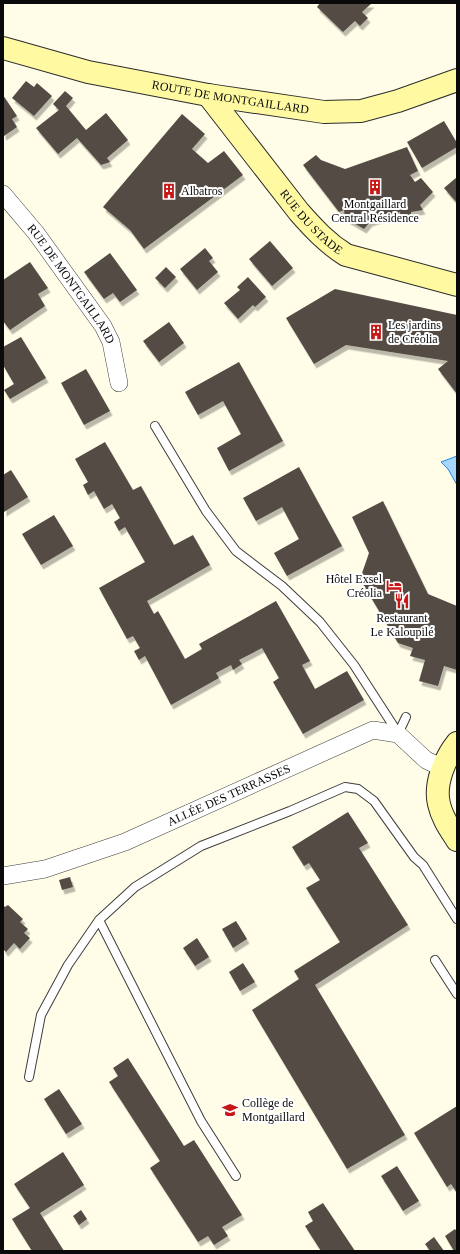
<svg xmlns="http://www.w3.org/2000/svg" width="460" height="1254" font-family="Georgia,serif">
  <defs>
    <filter id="shadow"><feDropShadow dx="2.5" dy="4.5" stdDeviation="0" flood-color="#0004"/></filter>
  </defs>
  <rect width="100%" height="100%" fill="#fffce7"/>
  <path fill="#a5d7fd" stroke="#2588db" d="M457,456V485L448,469L441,462Z"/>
  <path fill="#544c45" filter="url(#shadow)" d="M320,3H372L362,12L368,18L360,26L355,21L343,32L317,7Z
    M26,81L34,87L37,83L52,96L34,116L12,98Z
    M65,91L73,98L66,106L86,130L106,113L128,140L107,158L110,162L101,165L77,138L58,154L36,128L59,110L53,104Z
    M3,95L17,116L12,119L17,127L4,136L3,134Z
    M182,114L205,134L192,149L208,163L224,151L243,175L144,249L130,230L103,207Z
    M444,121L457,143V147L422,168L407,142Z
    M407,147L418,171L410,175L415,182L421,178L433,192L420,205L423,210L411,212V215L401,218L400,212L370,222L364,229L345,218L344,210L339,212L303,165L316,155L321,160L345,169Z
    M457,177V203L444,188Z
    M270,241L293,268L272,286L249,259Z
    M205,248L213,258L209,261L218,272L197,290L180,269Z
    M110,253L137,290L120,302L113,293L104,299L84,272Z
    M30,262L48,288L38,294L45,306L10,330L3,321V280Z
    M166,267L176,277L165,288L155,278Z
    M248,277L266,297L255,307L253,305L238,319L224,303L240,290L237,287Z
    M335,289L457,315V394L438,369L448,361L346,345L314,364L286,318Z
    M169,322L184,343L159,362L143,341Z
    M21,337L46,378L10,399L4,390L14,384L3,365V347Z
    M239,362L283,441L229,471L217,448L241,434L223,401L198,415L185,392Z
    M86,369L110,411L84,425L61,383Z
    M105,442L133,490L141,486L174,545L193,535L210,565L147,601L154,614L158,611L185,659L202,649L199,644L276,601L310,661L302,665L315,689L347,671L364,700L303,734L273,682L279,678L262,648L239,660L242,664L233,670L231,665L216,673L219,678L171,705L145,656L139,660L134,651L140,648L133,636L127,639L99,588L145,562L125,527L119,531L114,522L120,518L112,504L104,509L94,491L88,495L83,485L88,482L75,459Z
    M299,467L342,546L287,576L274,553L299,539L282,507L256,521L243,498Z
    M11,470L28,497L4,512L3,475Z
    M383,501L428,594L457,606V670L444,666L438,686L419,681L425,660L410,656L413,648L398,643L360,579L369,553L352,517Z
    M54,515L73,546L41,565L22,534Z
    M348,812L368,843L359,848L408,925L315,985L405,1135L347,1169L252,1010L299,979L294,971L340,942L306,888L320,880L309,863L304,866L292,847Z
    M70,877L73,887L62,890L59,880Z
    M3,905L5,907L8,905L23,919L20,922L28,929L24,933L30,938L20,949L14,943L6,952L3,949Z
    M236,921L247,939L233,948L222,929Z
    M197,938L209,957L195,966L183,948Z
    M243,963L255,982L240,991L229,972Z
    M128,1058L184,1146L194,1140L242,1215L222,1227L228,1236L214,1245L208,1236L198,1242L150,1168L160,1161L109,1082L118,1076L113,1068Z
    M59,1089L82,1124L66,1134L44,1099Z
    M457,1106V1193L451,1184L447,1187L414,1133Z
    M63,1152L84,1185L40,1213L64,1251H32L12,1219L30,1208L14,1184Z
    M397,1166L419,1201L403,1211L381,1176Z
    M323,1203L355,1251H321L305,1226L313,1221L308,1212Z
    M81,1210L87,1219L79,1225L73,1216Z
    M455,1229L457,1232V1251H454L445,1236Z
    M434,1237L444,1251H430L425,1244Z"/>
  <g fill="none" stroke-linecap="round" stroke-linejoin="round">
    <defs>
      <path id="lane" d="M155,426L206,511L236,551L282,586L320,622L354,665L398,733
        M398,734L406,717
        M99,920L201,1121L236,1176
        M435,960L457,994
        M29,1077L41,1015L68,965L99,920L135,887L201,846L290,811L345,787L358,789L374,801L414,857L423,865L457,919"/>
      <g id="street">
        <path id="s1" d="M3,194L36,233L103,326L111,342L119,383"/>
        <path id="s2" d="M3,876L45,869L125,842L373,730L398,734L426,760L443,768"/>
      </g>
      <g id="secondary">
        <path id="s3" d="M3,48L88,72L208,95L324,112L361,111L398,101L457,80"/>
        <path id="s4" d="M208,95L299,212C314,229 327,243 346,255L457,285"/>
        <path d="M457,743C445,758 434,784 439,804C442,818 450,829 457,840"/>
      </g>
    </defs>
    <use href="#lane" stroke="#3d3d3d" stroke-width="10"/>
    <use href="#street" stroke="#3d3d3d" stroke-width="18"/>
    <use href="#secondary" stroke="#2c2c2c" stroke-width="24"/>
    <use href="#lane" stroke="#fff" stroke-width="8"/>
    <use href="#street" stroke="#fff" stroke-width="17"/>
    <use href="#secondary" stroke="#fffaa2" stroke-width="22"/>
  </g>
  <defs>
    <symbol id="building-bare" viewBox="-9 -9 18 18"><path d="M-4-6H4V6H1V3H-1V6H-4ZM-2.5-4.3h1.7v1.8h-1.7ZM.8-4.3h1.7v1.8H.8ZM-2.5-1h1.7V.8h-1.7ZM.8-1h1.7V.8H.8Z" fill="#c71715" stroke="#fff" stroke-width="2.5" paint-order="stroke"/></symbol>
    <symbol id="hotel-bare" viewBox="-9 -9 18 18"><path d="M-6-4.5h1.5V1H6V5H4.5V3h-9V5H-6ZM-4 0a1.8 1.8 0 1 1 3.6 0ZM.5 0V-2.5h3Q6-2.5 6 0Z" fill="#c71715" stroke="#fff" stroke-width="2.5" paint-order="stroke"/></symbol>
    <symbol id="restaurant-bare" viewBox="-9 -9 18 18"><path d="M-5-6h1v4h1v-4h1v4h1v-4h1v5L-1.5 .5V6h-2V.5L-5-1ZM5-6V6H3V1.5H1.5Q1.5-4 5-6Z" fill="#c71715" stroke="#fff" stroke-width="2.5" paint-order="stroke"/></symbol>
    <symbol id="school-bare" viewBox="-9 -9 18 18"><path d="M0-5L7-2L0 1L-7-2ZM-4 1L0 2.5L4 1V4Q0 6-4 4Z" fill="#c71715" stroke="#fff" stroke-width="2.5" paint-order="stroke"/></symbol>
  </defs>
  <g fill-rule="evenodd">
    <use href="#building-bare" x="364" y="176" width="22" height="22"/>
    <use href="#building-bare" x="158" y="180" width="22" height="22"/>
    <use href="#building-bare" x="365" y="321" width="22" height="22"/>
    <use href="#hotel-bare" x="383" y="575" width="22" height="22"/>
    <use href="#restaurant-bare" x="391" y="590" width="22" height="22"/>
    <use href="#school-bare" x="219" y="1099" width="22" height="22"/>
  </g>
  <g text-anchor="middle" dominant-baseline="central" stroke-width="4" stroke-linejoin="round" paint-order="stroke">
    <g font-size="12" fill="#0a0a0a" stroke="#fff">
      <text stroke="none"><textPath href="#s3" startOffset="233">ROUTE DE MONTGAILLARD</textPath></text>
      <text stroke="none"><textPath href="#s4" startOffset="164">RUE DU STADE</textPath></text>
      <text stroke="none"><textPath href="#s1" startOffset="113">RUE DE MONTGAILLARD</textPath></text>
      <text stroke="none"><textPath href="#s2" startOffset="241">ALLÉE DES TERRASSES</textPath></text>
    </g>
    <g font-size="12" fill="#0a0a0a" stroke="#fff" text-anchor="start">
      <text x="181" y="191">Albatros</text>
      <text x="375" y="204" text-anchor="middle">Montgaillard<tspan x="375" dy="14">Central Résidence</tspan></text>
      <text x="388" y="325">Les jardins<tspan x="388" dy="14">de Créolia</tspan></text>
      <text x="382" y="579" text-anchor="end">Hôtel Exsel<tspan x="382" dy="14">Créolia</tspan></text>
      <text x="402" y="618" text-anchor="middle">Restaurant<tspan x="402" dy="14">Le Kaloupilé</tspan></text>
      <text x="242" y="1103">Collège de<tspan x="242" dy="14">Montgaillard</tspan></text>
    </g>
  </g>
  <rect width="460" height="1254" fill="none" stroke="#0a0a0a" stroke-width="8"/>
</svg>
